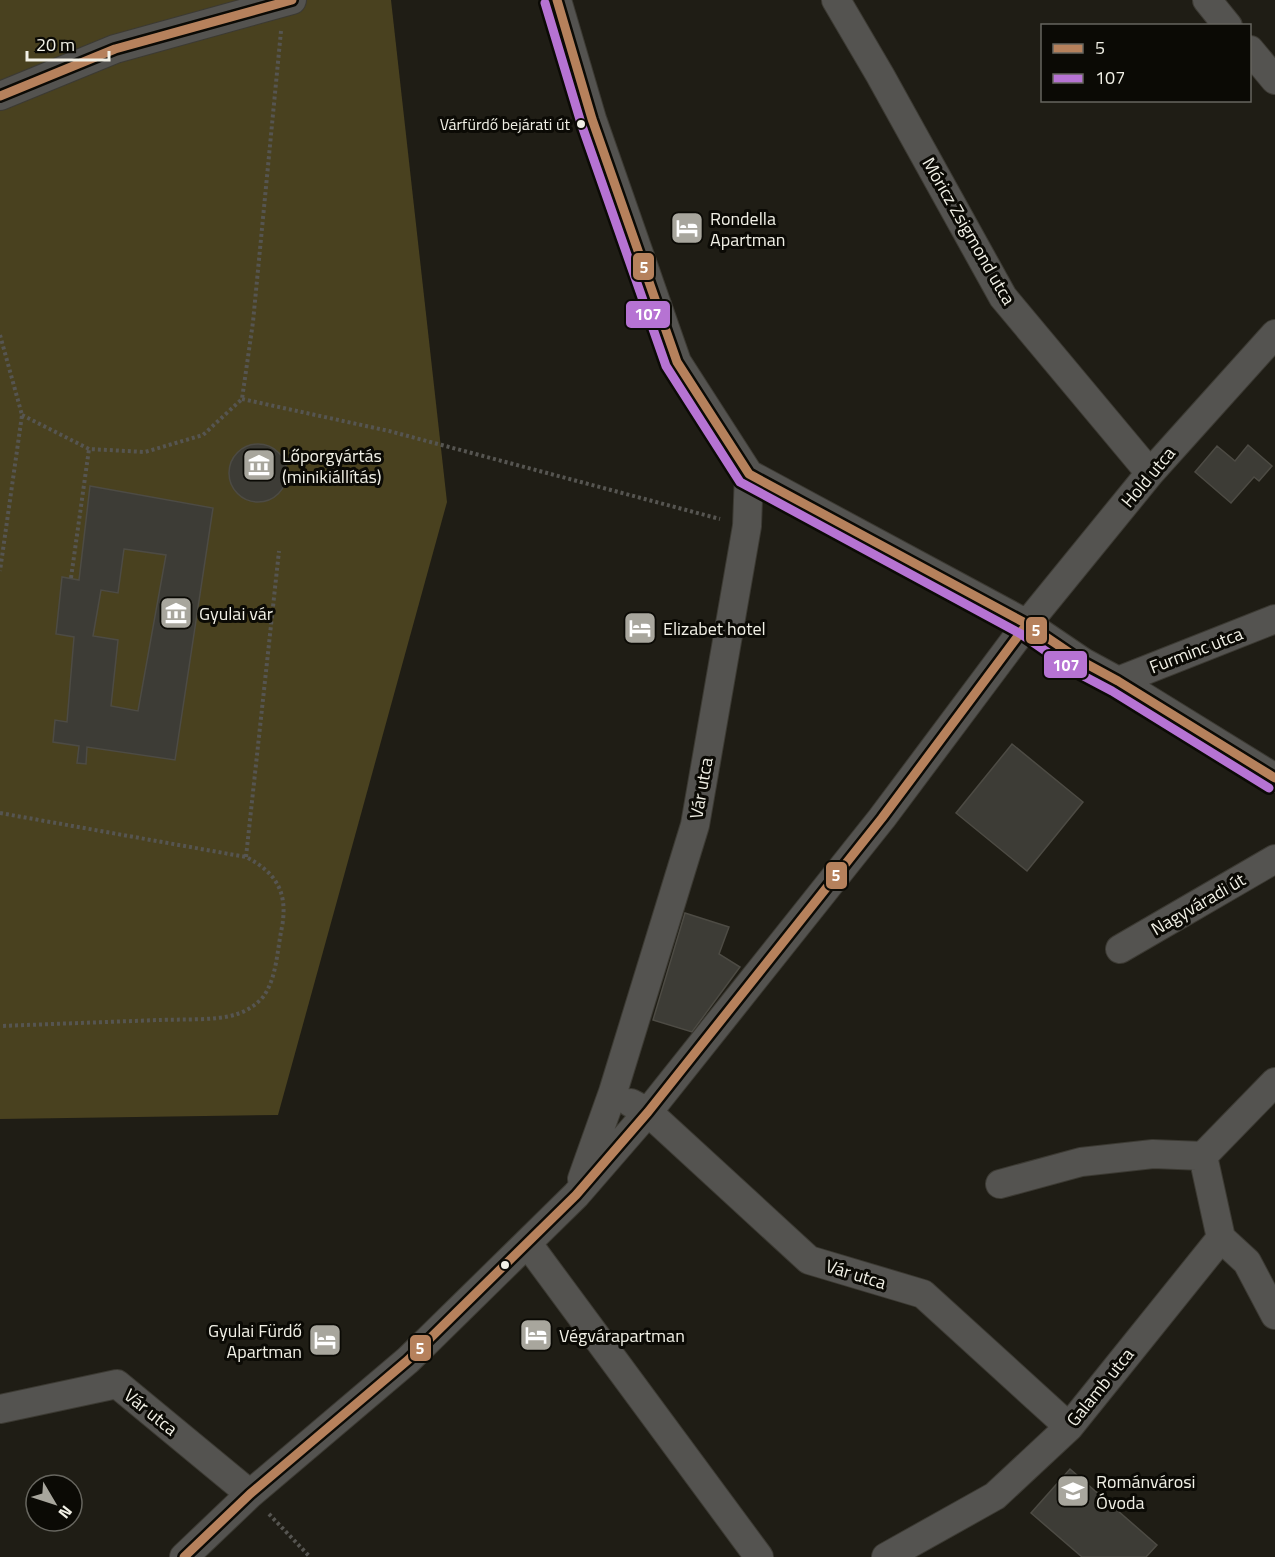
<svg xmlns="http://www.w3.org/2000/svg" width="1275" height="1557" font-family="'Titillium Web',sans-serif">
  <rect width="100%" height="100%" fill="#1f1d15"/>
  <path fill="#49411f" d="M0,0H391L447,502L278,1115L0,1119Z"/>
  <path fill="#3d3c36" stroke="#4d4b44" stroke-width="1.5" fill-rule="evenodd" d="M229 473a29 29 0 1 1 58 0a29 29 0 1 1-58 0Z
    M1248,445L1272,466L1259,481L1254,477L1231,503L1195,472L1217,446L1235,461Z
    M90,486L213,508L175,760L87,747L86,764L77,763L79,746L53,742L55,720L67,722L74,637L56,634L62,577L79,580ZM124,549L166,555L138,711L111,706L118,640L93,636L101,590L118,593Z
    M1012,744L1083,802L1027,871L956,813Z
    M685,913L729,927L719,954L740,967L692,1032L653,1020Z
    M1070,1469L1157,1545L1146,1557H1082L1031,1513Z"/>
  <g fill="none" stroke-linecap="round" stroke-linejoin="round">
    <defs>
      <path id="minor" d="M557,0L592,119L677,362L749,474L1027,624L1083,662L1118,681L1275,778
        M836,0L880,75L1003,297L1150,473
        M1207,0L1228,26
        M1250,50L1275,80
        M0,96L115,49L292,0
        M1118,681L1275,619
        M1120,949L1275,859
        M631,1103L648,1112L809,1260L923,1294L1069,1427
        M582,1179L613,1092L695,825L747,526L749,474
        M1000,1184L1081,1162L1153,1154L1203,1156
        M1221,1238L1247,1262L1275,1315
        M528,1244L759,1557
        M0,1409L117,1384L250,1494
        M184,1557L250,1494L408,1360L576,1195L648,1112L882,818L1027,624L1150,473L1275,334
        M886,1557L995,1496L1069,1427L1221,1238L1203,1156L1275,1082"/>
    </defs>
    <use href="#minor" stroke="#3c3a33" stroke-width="30"/>
    <path stroke="#565551" stroke-width="4" stroke-dasharray="3 3" stroke-linecap="butt" d="M0,335L22,415L0,571
      M242,399L389,431L720,519
      M22,415L89,449L145,452L203,435L242,399L253,322L281,31
      M71,578L89,449
      M0,813L246,857C277,873 288,893 282,927C277,950 277,978 263,997C256,1005 247,1011 237,1014C217,1021 181,1019 159,1020C106,1022 53,1024 0,1026
      M246,857L279,551
      M269,1514L310,1557"/>
    <use href="#minor" stroke="#545350" stroke-width="28"/>
    <defs>
      <path id="bus-1" d="M557,0L592,119L677,362L749,474L1027,624L1083,662L1118,681L1275,778
        M0,96L115,49L292,0
        M184,1557L250,1494L408,1360L576,1195L648,1112L882,818L1027,624"/>
      <path id="bus-2" d="M545,3L581,123L666,366L740,482L1021,634L1076,672L1112,691L1269,788"/>
    </defs>
    <use href="#bus-1" stroke="#0b0a05" stroke-width="14"/>
    <use href="#bus-2" stroke="#0b0a05" stroke-width="14"/>
    <use href="#bus-1" stroke="#b6815c" stroke-width="9"/>
    <use href="#bus-2" stroke="#b673d3" stroke-width="9"/>
  </g>
  <defs>
    <symbol id="hotel-square" viewBox="-11 -11 22 22"><rect x="-9" y="-9" width="18" height="18" rx="4" fill="#a8a69d" stroke="#0b0a05"/><path d="M-6-4.5h1.5V1H6V5H4.5V3h-9V5H-6ZM-4 0a1.8 1.8 0 1 1 3.6 0ZM.5 0V-2.5h3Q6-2.5 6 0Z" fill="#fff"/></symbol>
    <symbol id="museum-square" viewBox="-11 -11 22 22"><rect x="-9" y="-9" width="18" height="18" rx="4" fill="#a8a69d" stroke="#0b0a05"/><path d="M0-6L6-3V-2H-6V-3ZM-5-1h2V3h-2ZM-1-1h2V3h-2ZM3-1h2V3H3ZM-6 4H6V6H-6Z" fill="#fff"/></symbol>
    <symbol id="school-square" viewBox="-11 -11 22 22"><rect x="-9" y="-9" width="18" height="18" rx="4" fill="#a8a69d" stroke="#0b0a05"/><path d="M0-5L7-2L0 1L-7-2ZM-4 1L0 2.5L4 1V4Q0 6-4 4Z" fill="#fff"/></symbol>
  </defs>
  <g fill-rule="evenodd">
    <use href="#hotel-square" x="668" y="209" width="38" height="38"/>
    <use href="#museum-square" x="240" y="446" width="38" height="38"/>
    <use href="#museum-square" x="157" y="594" width="38" height="38"/>
    <use href="#hotel-square" x="621" y="609" width="38" height="38"/>
    <use href="#hotel-square" x="517" y="1316" width="38" height="38"/>
    <use href="#hotel-square" x="306" y="1321" width="38" height="38"/>
    <use href="#school-square" x="1054" y="1472" width="38" height="38"/>
  </g>
  <g fill="#f1f0e6" stroke="#0b0a05" stroke-width="2">
    <circle cx="581" cy="124" r="5"/>
    <circle cx="505" cy="1265" r="5"/>
  </g>
  <g text-anchor="middle" dominant-baseline="central" stroke-width="6" stroke-linejoin="round" paint-order="stroke">
    <g font-size="16" fill="#f1f0e6" stroke="#0b0a05" text-anchor="end">
      <text x="570" y="124">Várfürdő bejárati út</text>
    </g>
    <g font-size="18" fill="#f1f0e6" stroke="#0b0a05" text-anchor="start">
      <text x="710" y="218">Rondella<tspan x="710" dy="21">Apartman</tspan></text>
      <text x="282" y="455">Lőporgyártás<tspan x="282" dy="21">(minikiállítás)</tspan></text>
      <text x="199" y="613">Gyulai vár</text>
      <text x="663" y="628">Elizabet hotel</text>
      <text x="302" y="1330" text-anchor="end">Gyulai Fürdő<tspan x="302" dy="21">Apartman</tspan></text>
      <text x="559" y="1335">Végvárapartman</text>
      <text x="1096" y="1481">Románvárosi<tspan x="1096" dy="21">Óvoda</tspan></text>
    </g>
    <g font-size="18" fill="#f1f0e6" stroke="#0b0a05">
      <text transform="translate(969 231) rotate(60)">Móricz Zsigmond utca</text>
      <text transform="translate(1148 477) rotate(-50)">Hold utca</text>
      <text transform="translate(1196 650) rotate(-21)">Furminc utca</text>
      <text transform="translate(701 788) rotate(-80)">Vár utca</text>
      <text transform="translate(1198 904) rotate(-30)">Nagyváradi út</text>
      <text transform="translate(856 1274) rotate(17)">Vár utca</text>
      <text transform="translate(1100 1387) rotate(-51)">Galamb utca</text>
      <text transform="translate(151 1412) rotate(39)">Vár utca</text>
    </g>
  </g>
  <g stroke="#0b0a05" stroke-width="2">
    <rect x="632" y="252" width="23" height="29" rx="6" fill="#b6815c"/>
    <rect x="625" y="300" width="46" height="29" rx="6" fill="#b673d3"/>
    <rect x="1025" y="616" width="23" height="29" rx="6" fill="#b6815c"/>
    <rect x="1043" y="650" width="45" height="29" rx="6" fill="#b673d3"/>
    <rect x="825" y="861" width="23" height="29" rx="6" fill="#b6815c"/>
    <rect x="409" y="1334" width="23" height="28" rx="6" fill="#b6815c"/>
  </g>
  <g font-size="16" text-anchor="middle" font-weight="bold" fill="#fff">
    <text x="644" y="273">5</text>
    <text x="648" y="320">107</text>
    <text x="1036" y="636">5</text>
    <text x="1066" y="671">107</text>
    <text x="836" y="881">5</text>
    <text x="420" y="1354">5</text>
  </g>
  <rect x="1041" y="24" width="210" height="78" fill="#0b0a05" stroke="#67665f" stroke-width="1.5"/>
  <rect x="1053" y="44" width="30" height="9" fill="#b6815c" stroke="#67665f" stroke-width="1.5"/>
  <text x="1095" y="54" font-size="18" fill="#f1f0e6">5</text>
  <rect x="1053" y="74" width="30" height="9" fill="#b673d3" stroke="#67665f" stroke-width="1.5"/>
  <text x="1095" y="84" font-size="18" fill="#f1f0e6">107</text>
  <g transform="translate(54 1503) rotate(129)"><circle r="28" fill="#0b0a05" stroke="#67665f" stroke-width="1.5"/>
  <path d="M0-4.5L10 22L0 15L-10 22Z" fill="#a8a69d"/>
  <text y="-9" font-size="16" font-weight="bold" text-anchor="middle" fill="#f1f0e6">N</text>
  </g>
  <path d="M27 51v9h82v-9" fill="none" stroke="#f1f0e6" stroke-width="3"/>
  <text x="36" y="51" font-size="18" fill="#f1f0e6" stroke="#0b0a05" stroke-width="4.5" paint-order="stroke">20 m</text>
</svg>
